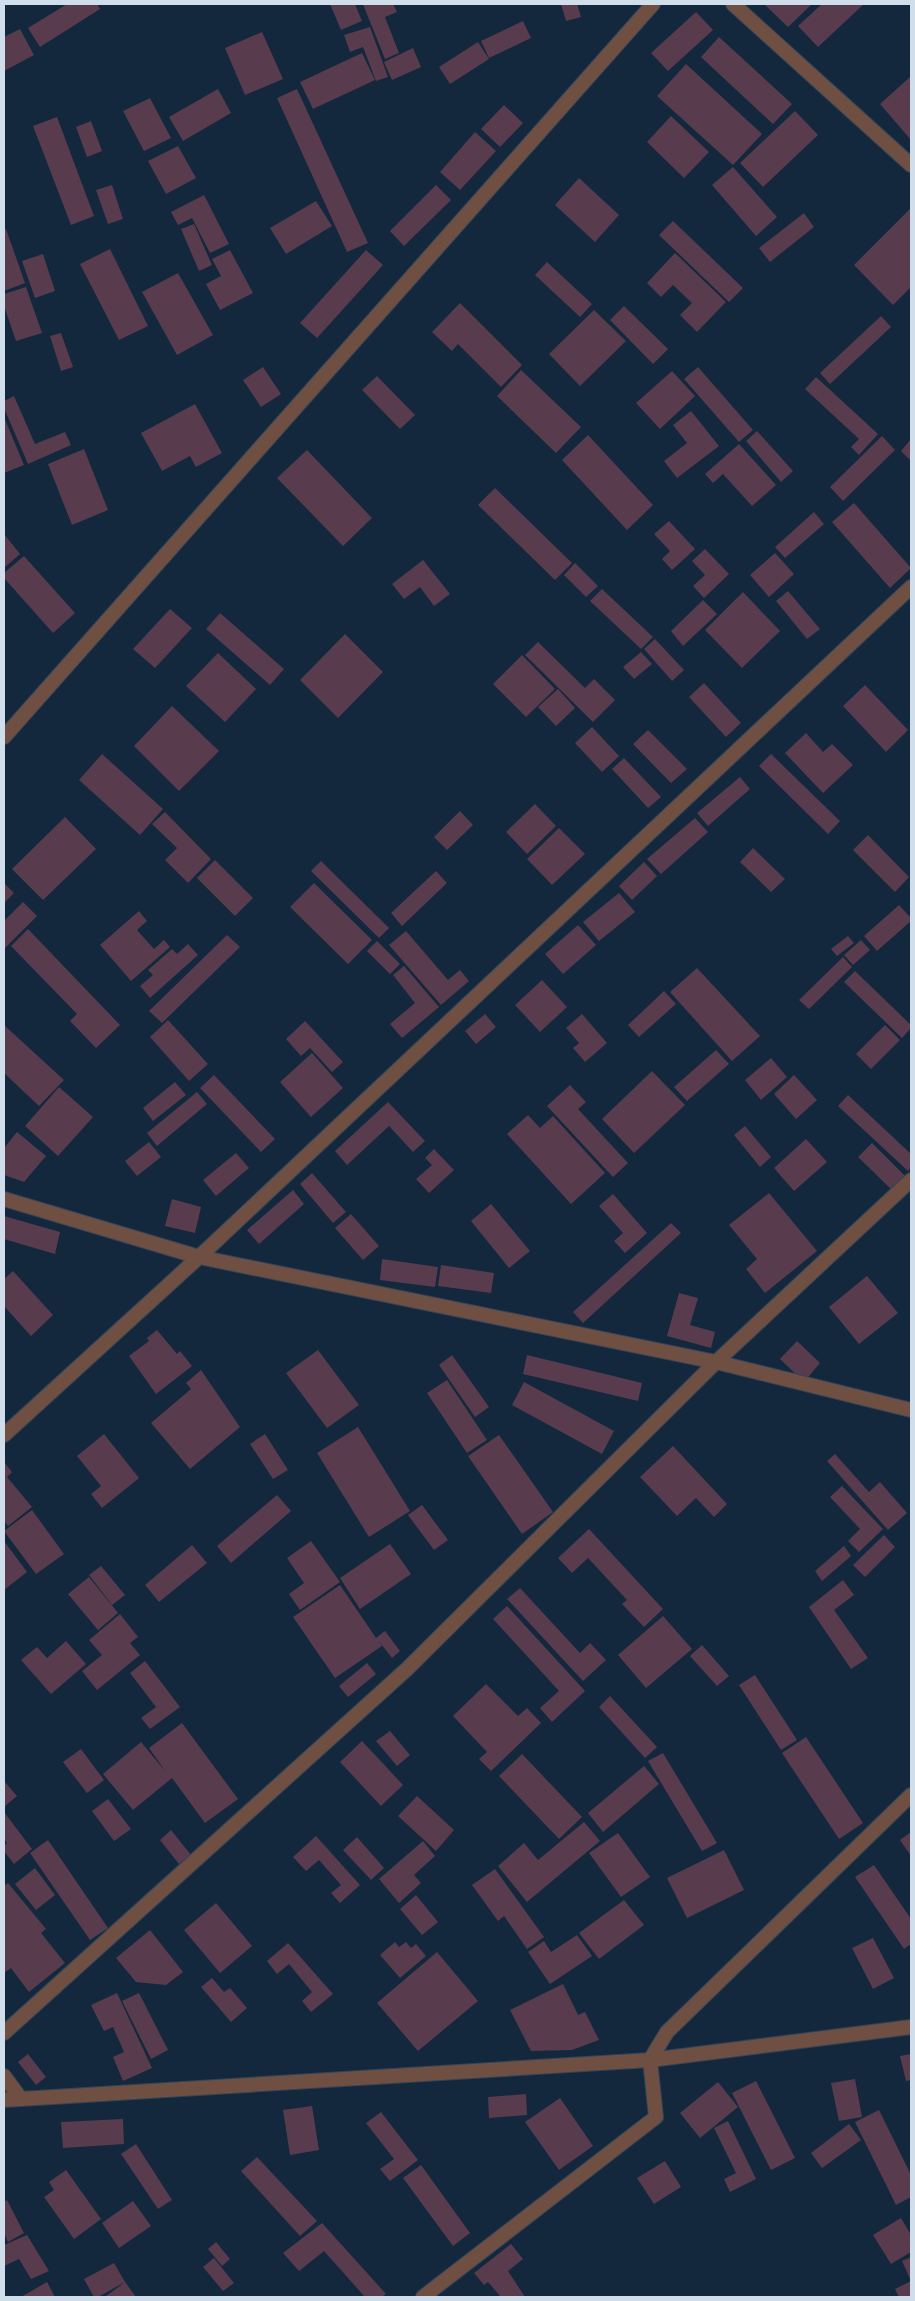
<svg xmlns="http://www.w3.org/2000/svg" width="915" height="2301" font-family="Commissioner,sans-serif">
  <rect width="100%" height="100%" fill="#13273d"/>
  <path fill="#583c4e" d="M67,4H97L100,9L40,47L28,28Z
    M330,4H355L362,21L341,30Z
    M363,4H393L397,12L385,17L399,53L385,59Z
    M561,4H577L581,17L566,21Z
    M764,4H812L788,27Z
    M822,4H864L818,47L798,26Z
    M696,12L713,30L668,71L651,53Z
    M523,21L531,38L489,58L481,41Z
    M370,27L388,77L376,81L363,47L350,52L344,35Z
    M20,29L34,55L4,71V37Z
    M262,32L283,79L245,95L225,48Z
    M719,37L792,104L773,124L701,57Z
    M478,42L489,59L450,84L439,67Z
    M413,48L421,67L392,80L384,62Z
    M362,53L375,80L313,109L300,82Z
    M686,64L762,134L733,165L657,96Z
    M910,77L911,79V140L880,104Z
    M218,89L231,113L183,141L169,117Z
    M297,89L368,243L347,252L277,98Z
    M150,98L171,138L144,151L123,111Z
    M504,105L523,123L500,147L481,129Z
    M795,111L818,135L763,187L740,163Z
    M671,116L709,152L684,178L647,142Z
    M57,117L94,216L71,225L33,126Z
    M91,121L102,151L87,157L76,127Z
    M475,132L496,151L460,190L440,172Z
    M178,146L196,178L166,194L148,161Z
    M733,167L777,217L756,236L712,185Z
    M579,178L619,215L595,242L555,205Z
    M112,185L123,219L108,224L96,190Z
    M436,185L451,200L404,246L390,231Z
    M204,195L229,244L210,253L192,218L178,225L171,212Z
    M316,201L332,226L286,254L270,228Z
    M911,208V287L893,305L854,265Z
    M804,213L814,227L770,262L759,248Z
    M673,221L743,288L729,302L659,235Z
    M194,224L212,265L199,271L181,229Z
    M6,229L25,283L4,291V230Z
    M110,249L148,326L119,340L80,264Z
    M230,250L253,293L220,310L206,284L221,276L212,259Z
    M366,250L383,265L317,338L300,323Z
    M675,253L726,302L697,332L680,315L692,303L673,285L661,297L647,283Z
    M43,254L55,291L35,298L22,261Z
    M547,262L592,304L580,317L535,275Z
    M178,273L213,335L177,355L142,292Z
    M26,287L42,333L16,341L4,306V294Z
    M460,303L522,365L501,387L458,344L452,351L432,332Z
    M624,306L668,349L653,364L610,320Z
    M594,310L626,341L580,386L549,354Z
    M881,316L891,327L830,384L820,373Z
    M61,333L73,367L61,371L50,336Z
    M263,367L281,394L261,407L243,380Z
    M698,367L753,430L739,442L684,379Z
    M521,370L581,427L556,453L497,396Z
    M672,371L695,396L660,429L636,403Z
    M377,376L415,415L400,429L362,390Z
    M816,377L878,434L859,455L851,447L859,439L805,389Z
    M14,396L35,444L65,432L71,445L28,464L4,408V401Z
    M195,404L222,453L196,467L190,456L162,471L141,433Z
    M691,411L719,446L677,478L664,461L687,443L673,425Z
    M4,417L24,465L4,473Z
    M757,431L793,471L781,482L746,441Z
    M588,435L653,505L627,530L562,460Z
    M882,436L895,450L843,501L830,487Z
    M911,439V461L901,451Z
    M739,444L776,485L752,506L723,474L713,483L705,474Z
    M84,449L108,510L72,525L48,464Z
    M307,450L372,518L343,546L277,478Z
    M495,488L572,563L555,580L478,505Z
    M854,503L911,568L890,588L832,522Z
    M814,512L824,524L785,558L775,547Z
    M669,521L695,549L672,570L662,559L670,551L654,534Z
    M4,534L20,554L4,568Z
    M705,549L729,574L704,598L693,586L705,575L692,561Z
    M775,553L794,574L769,597L750,575Z
    M24,556L75,613L53,633L4,578V573Z
    M423,560L450,594L434,606L420,587L404,599L392,584Z
    M575,563L598,586L586,597L564,575Z
    M602,589L653,637L641,649L590,601Z
    M788,591L820,629L807,639L776,601Z
    M743,592L780,631L742,668L705,630Z
    M703,600L717,614L683,646L671,631Z
    M170,609L192,628L155,668L133,649Z
    M220,613L284,669L270,685L206,629Z
    M345,634L383,672L338,718L300,680Z
    M655,639L684,670L672,681L644,649Z
    M538,642L585,688L594,679L615,700L593,722L525,655Z
    M641,652L652,664L634,679L623,667Z
    M218,653L256,689L225,722L186,686Z
    M522,655L555,689L526,717L493,684Z
    M704,683L741,723L726,737L689,697Z
    M865,685L908,730L886,752L843,706Z
    M558,689L575,708L556,726L538,707Z
    M172,706L219,751L179,791L134,746Z
    M592,727L619,756L602,772L575,743Z
    M648,730L687,769L671,783L633,744Z
    M806,733L823,752L832,744L853,765L823,793L785,753Z
    M102,754L163,809L140,835L79,780Z
    M771,754L840,821L828,834L759,766Z
    M624,758L661,797L648,808L612,769Z
    M740,777L750,789L708,826L697,813Z
    M535,804L556,826L527,854L506,832Z
    M460,811L473,825L447,850L434,837Z
    M165,812L211,859L188,883L165,860L177,848L152,824Z
    M65,817L96,849L43,900L12,869Z
    M695,818L708,832L661,874L647,859Z
    M559,828L585,854L552,885L527,859Z
    M868,835L909,877L895,892L853,850Z
    M753,848L785,879L771,892L740,862Z
    M215,860L253,898L235,916L197,878Z
    M321,861L389,928L379,938L311,871Z
    M644,862L657,876L632,900L619,886Z
    M436,871L447,883L402,926L391,913Z
    M4,883L14,893L4,903Z
    M314,883L372,940L348,964L290,907Z
    M619,893L635,912L599,941L583,922Z
    M23,902L37,916L4,949V921Z
    M899,905L911,918V921L877,951L864,936Z
    M139,911L147,921L137,930L154,949L164,940L170,947L131,981L100,945Z
    M578,925L596,945L563,974L545,954Z
    M28,929L120,1025L96,1048L70,1021L77,1014L11,946Z
    M406,931L448,980L460,970L469,981L441,1005L389,945Z
    M227,935L240,947L162,1023L149,1011Z
    M848,936L854,943L837,956L831,949Z
    M861,940L870,950L853,965L844,955Z
    M377,941L400,964L390,974L367,951Z
    M188,944L198,955L150,998L140,986L153,975L148,970L172,949L177,954Z
    M843,957L852,967L809,1009L799,1000Z
    M404,966L439,1007L402,1038L390,1024L415,1003L393,975Z
    M697,968L760,1036L732,1061L670,992Z
    M855,971L911,1025V1028L902,1038L844,982Z
    M542,980L567,1007L540,1032L515,1005Z
    M664,991L676,1004L639,1037L628,1025Z
    M485,1014L496,1027L476,1044L465,1031Z
    M582,1014L607,1043L585,1062L573,1048L579,1043L566,1028Z
    M168,1020L208,1064L189,1081L150,1037Z
    M305,1021L343,1062L332,1072L310,1048L301,1056L286,1039Z
    M4,1025L64,1080L39,1106L4,1073Z
    M885,1025L900,1040L871,1069L856,1054Z
    M716,1050L729,1064L687,1101L674,1087Z
    M312,1053L343,1088L311,1117L280,1082Z
    M771,1058L787,1077L761,1100L745,1080Z
    M652,1071L685,1105L634,1153L602,1119Z
    M214,1075L275,1139L261,1152L200,1088Z
    M794,1075L817,1100L796,1119L774,1094Z
    M175,1082L186,1095L153,1121L143,1108Z
    M570,1085L586,1102L578,1109L628,1163L613,1177L547,1106Z
    M59,1087L93,1117L58,1156L25,1126Z
    M197,1092L207,1104L157,1146L147,1133Z
    M848,1095L911,1154V1167L908,1171L838,1106Z
    M388,1102L425,1141L413,1152L389,1126L347,1165L335,1151Z
    M528,1115L540,1128L553,1116L605,1173L571,1204L507,1134Z
    M745,1126L771,1157L760,1167L734,1135Z
    M17,1132L46,1156L24,1182L4,1175V1148Z
    M806,1139L827,1162L794,1191L774,1168Z
    M149,1142L161,1157L137,1176L125,1161Z
    M872,1143L906,1177L893,1191L858,1157Z
    M434,1149L454,1170L429,1193L416,1179L432,1165L425,1158Z
    M236,1153L249,1168L216,1196L203,1180Z
    M312,1173L346,1212L333,1223L300,1184Z
    M293,1190L304,1204L259,1244L247,1230Z
    M769,1193L817,1251L765,1293L746,1269L757,1259L729,1225Z
    M613,1194L647,1233L625,1253L614,1241L623,1233L599,1206Z
    M172,1199L201,1207L195,1233L165,1226Z
    M491,1204L530,1251L509,1268L471,1221Z
    M351,1214L379,1246L363,1260L335,1228Z
    M4,1216L60,1232L55,1254L4,1239Z
    M671,1223L681,1233L583,1323L573,1312Z
    M382,1259L438,1267L435,1287L380,1280Z
    M441,1265L494,1273L491,1293L438,1286Z
    M13,1271L53,1315L31,1336L4,1306V1279Z
    M867,1276L898,1313L859,1344L829,1307Z
    M679,1293L698,1298L690,1325L715,1332L711,1348L667,1336Z
    M157,1330L177,1354L180,1351L192,1366L156,1394L129,1356L149,1341L147,1338Z
    M797,1341L820,1363L804,1382L780,1359Z
    M318,1350L359,1405L327,1428L286,1373Z
    M452,1355L489,1407L475,1417L439,1365Z
    M527,1355L642,1383L638,1401L523,1374Z
    M201,1370L240,1427L190,1469L151,1423L191,1389L186,1383Z
    M447,1380L487,1440L467,1453L427,1393Z
    M524,1382L614,1431L602,1454L512,1405Z
    M358,1427L410,1511L369,1537L317,1453Z
    M104,1434L139,1478L102,1508L91,1494L101,1486L77,1456Z
    M265,1434L288,1470L273,1479L250,1444Z
    M499,1435L553,1512L522,1534L468,1456Z
    M673,1446L727,1504L714,1517L696,1498L677,1516L640,1477Z
    M835,1454L869,1492L880,1482L907,1513L888,1530L827,1461Z
    M4,1462L12,1472L7,1477L32,1507L8,1526L4,1521Z
    M842,1486L883,1529L859,1552L848,1541L860,1529L830,1497Z
    M277,1495L291,1511L231,1563L217,1546Z
    M422,1505L448,1540L434,1550L408,1515Z
    M32,1510L64,1554L36,1574L4,1531Z
    M589,1529L663,1609L644,1627L622,1604L627,1600L588,1558L572,1573L558,1558Z
    M884,1535L895,1547L865,1577L853,1565Z
    M4,1541L27,1572L4,1590Z
    M311,1541L340,1582L300,1610L289,1594L304,1583L287,1558Z
    M390,1544L411,1574L360,1609L340,1578Z
    M192,1545L207,1563L159,1602L145,1585Z
    M844,1546L851,1556L822,1581L815,1571Z
    M101,1566L125,1595L112,1605L89,1575Z
    M89,1577L118,1613L98,1630L68,1594Z
    M843,1580L854,1595L834,1610L868,1658L851,1669L809,1607Z
    M340,1585L376,1638L385,1631L400,1651L392,1658L378,1640L382,1646L335,1678L293,1617Z
    M520,1588L580,1653L590,1643L606,1660L583,1681L507,1599Z
    M507,1606L585,1691L552,1722L540,1708L559,1691L493,1619Z
    M120,1614L138,1637L130,1643L140,1655L97,1690L82,1671L102,1655L89,1640Z
    M663,1616L692,1649L646,1688L618,1655Z
    M66,1641L86,1664L51,1694L21,1660L37,1647L47,1658Z
    M702,1645L729,1676L717,1686L690,1656Z
    M145,1661L180,1707L150,1729L141,1718L156,1707L130,1673Z
    M367,1663L376,1674L348,1697L339,1686Z
    M755,1675L797,1740L781,1750L739,1685Z
    M486,1684L518,1716L527,1708L541,1723L491,1771L479,1759L487,1752L453,1716Z
    M610,1696L657,1747L645,1758L599,1707Z
    M182,1723L238,1799L205,1823L172,1778L133,1810L103,1774L141,1742L166,1772L149,1748Z
    M390,1731L410,1755L397,1766L376,1741Z
    M806,1737L863,1823L839,1839L782,1753Z
    M362,1741L403,1785L381,1806L340,1762Z
    M81,1749L104,1780L87,1793L63,1762Z
    M663,1753L717,1843L702,1851L648,1761Z
    M522,1754L582,1817L559,1839L499,1776Z
    M644,1766L659,1784L603,1832L588,1813Z
    M4,1781L17,1796L5,1806L4,1805Z
    M417,1796L454,1830L436,1851L398,1816Z
    M108,1799L131,1829L114,1841L92,1811Z
    M4,1812L32,1849L14,1864L4,1851V1846L7,1843L4,1839Z
    M584,1822L600,1841L527,1902L498,1866L524,1843L538,1860Z
    M171,1830L191,1855L179,1864L160,1840Z
    M911,1832V1856L900,1840Z
    M618,1833L650,1877L621,1897L589,1853Z
    M316,1836L360,1885L340,1903L331,1893L341,1885L319,1860L306,1871L293,1857Z
    M357,1837L384,1868L371,1880L343,1850Z
    M48,1840L108,1928L90,1940L30,1853Z
    M423,1841L435,1856L414,1875L421,1883L399,1903L379,1879Z
    M724,1850L744,1890L687,1918L667,1878Z
    M874,1865L911,1919V1944L904,1949L855,1877Z
    M35,1868L55,1895L36,1910L15,1884Z
    M495,1869L544,1937L527,1949L504,1916L498,1921L472,1885Z
    M8,1883L46,1929L41,1933L65,1963L29,1992L11,1968L4,1973V1886Z
    M416,1895L438,1922L422,1935L400,1909Z
    M624,1900L644,1925L599,1959L579,1933Z
    M216,1903L252,1946L220,1973L184,1930Z
    M150,1930L183,1972L166,1985L136,1982L116,1958Z
    M577,1935L592,1956L550,1984L528,1952L544,1941L551,1952Z
    M873,1938L894,1978L873,1989L852,1948Z
    M395,1942L399,1947L406,1942L411,1948L416,1944L426,1956L400,1978L380,1955Z
    M288,1943L333,1994L311,2012L302,2001L312,1992L289,1964L277,1974L267,1961Z
    M437,1952L478,2001L418,2051L377,2003Z
    M212,1978L224,1992L230,1988L247,2008L231,2022L201,1987Z
    M563,1984L578,2015L585,2012L599,2040L572,2050L531,2051L510,2010Z
    M117,1993L152,2068L123,2081L113,2057L124,2052L113,2027L104,2031L91,2005Z
    M139,1993L168,2050L151,2059L122,2001Z
    M28,2054L46,2077L36,2085L18,2062Z
    M911,2054V2080L906,2081L900,2056Z
    M855,2079L862,2117L839,2121L831,2083Z
    M756,2081L795,2158L771,2170L732,2093Z
    M718,2082L738,2107L700,2138L680,2113Z
    M526,2094L527,2115L489,2118L488,2097Z
    M560,2098L593,2146L559,2170L525,2122Z
    M312,2106L319,2150L290,2155L283,2110Z
    M879,2110L911,2175V2197L896,2205L855,2122Z
    M381,2112L418,2160L390,2181L380,2169L394,2159L366,2123Z
    M123,2119L124,2144L63,2148L61,2122Z
    M728,2121L756,2179L730,2192L724,2179L736,2173L714,2128Z
    M849,2124L861,2140L822,2168L811,2153Z
    M136,2144L172,2200L158,2209L121,2154Z
    M257,2157L317,2221L300,2236L241,2171Z
    M665,2161L681,2187L654,2204L637,2178Z
    M421,2165L470,2233L453,2246L403,2178Z
    M66,2170L101,2219L74,2239L44,2197L54,2190L49,2182Z
    M7,2200L24,2233L8,2242L4,2233V2202Z
    M133,2201L151,2226L119,2248L102,2223Z
    M901,2218L911,2235V2252L891,2264L873,2235Z
    M322,2223L386,2294L382,2297H365L324,2251L299,2271L283,2253Z
    M27,2235L49,2271L31,2279L19,2259L4,2266V2245Z
    M216,2242L230,2259L222,2266L208,2249Z
    M511,2244L523,2259L508,2271L525,2297H501L488,2282L484,2285L474,2273Z
    M911,2257V2281L902,2261Z
    M214,2258L234,2283L223,2291L203,2267Z
    M114,2263L125,2282L98,2297H94L84,2279Z
    M911,2281V2297H899L895,2289Z
    M47,2282L55,2297H21Z
    M125,2282L136,2297H105Z"/>
  <g fill="none" stroke-linecap="round" stroke-linejoin="round">
    <defs>
      <path id="minor" d="M733,4L911,165
        M4,737L653,4
        M4,1199L199,1257L716,1362L911,1410
        M4,1435L199,1257L911,587
        M4,2033L407,1669L716,1362L911,1180
        M4,2076L21,2099
        M4,2100L650,2060L911,2027
        M423,2297L656,2117L650,2060L667,2032L911,1795"/>
    </defs>
    <use href="#minor" stroke="#314459" stroke-width="16"/>
    <use href="#minor" stroke="#6e4f41" stroke-width="14"/>
  </g>
  <rect width="915" height="2301" fill="none" stroke="#d0ddeb" stroke-width="10"/>
</svg>
